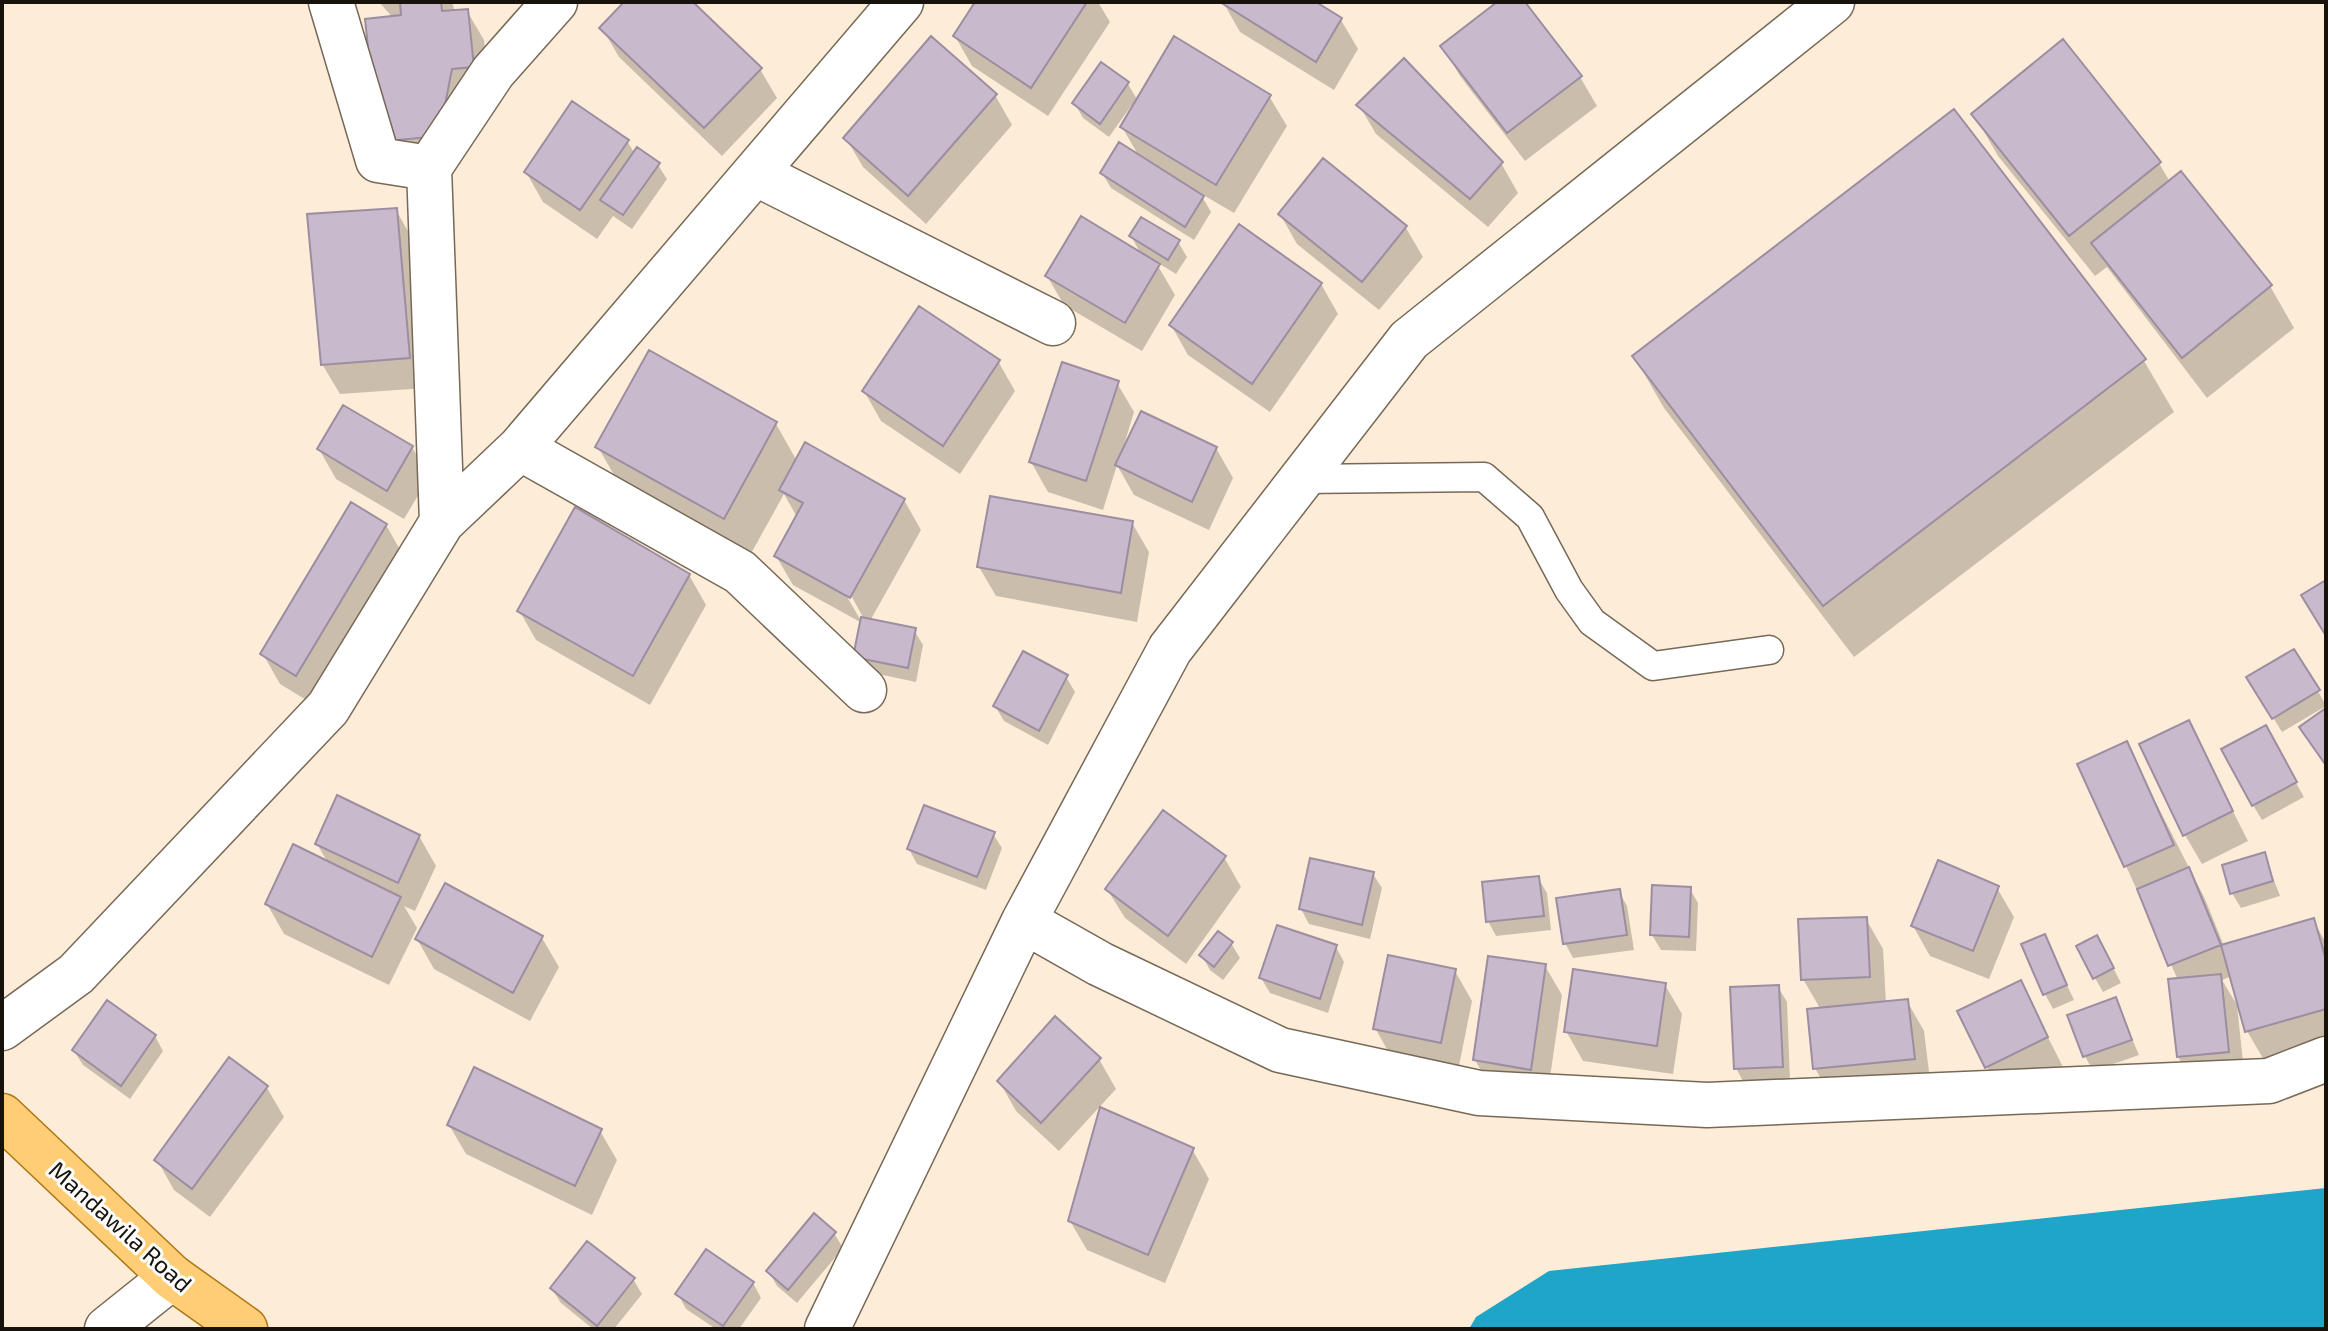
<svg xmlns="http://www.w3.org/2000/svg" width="2328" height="1331" font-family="'Exo 2',sans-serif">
  <rect width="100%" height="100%" fill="#fdedd8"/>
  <path fill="#1ea5c7" d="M2326,1188V1329H1469L1476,1317L1549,1271Z"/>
  <path fill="#0003" fill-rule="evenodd" d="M379,2H452L455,12L467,11L484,40L490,96L456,165L380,141L393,18Z
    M627,2H690L760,69L777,98L722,156L619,57L602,28Z
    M978,2H1098L1110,22L1048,116L972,66L955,36Z
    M1223,2H1312L1341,20L1358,49L1334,90L1240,32Z
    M1501,2H1523L1580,77L1597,106L1525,161L1460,76L1443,47Z
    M1128,84L1138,101L1269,96L1287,126L1234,213L1200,193L1211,212L1194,240L1111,188L1102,173L1140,158L1122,127L1134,108L1131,106L1109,137L1083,118L1075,104Z
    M995,95L1012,125L926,224L863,167L846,138Z
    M1359,105L1501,163L1518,193L1488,227L1376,134Z
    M1954,112L2144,361L2174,412L1854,657L1664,408L1634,356Z
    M1974,114L2159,163L2170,182L2270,286L2294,328L2207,398L2107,267L2095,276L1998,156Z
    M627,141L635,154L658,165L667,179L632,229L613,216L597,239L543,202L526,172Z
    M396,210L413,240L426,388L340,394L322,364Z
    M1280,214L1406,228L1423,257L1379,310L1297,244Z
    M1131,236L1178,242L1187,257L1176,274L1155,261L1175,295L1142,351L1064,305L1047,276L1142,256Z
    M1321,284L1338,314L1270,412L1188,355L1171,325Z
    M998,361L1015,391L960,474L881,421L864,391Z
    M1117,383L1134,412L1124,445L1216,448L1233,478L1209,530L1134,495L1117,465L1103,510L1048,492L1031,462Z
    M776,424L797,461L904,500L921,530L870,621L914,630L923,645L916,682L864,671L862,623L793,585L776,556L797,517L784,494L748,559L622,489L598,447ZM847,588L864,619H860L843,590Z
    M412,447L429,477L404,519L336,479L319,449Z
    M1132,523L1149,552L1137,622L996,596L979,567Z
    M386,525L403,555L313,704L280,684L263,654Z
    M689,575L706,605L650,705L536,640L519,610Z
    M1066,677L1075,692L1048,745L1004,721L995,706Z
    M2249,678L2318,691L2326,706L2282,732Z
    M2188,723L2248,841L2202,864L2185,835Z
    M2265,728L2304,797L2262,820L2253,805Z
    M2126,744L2205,899L2224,946L2313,920L2326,943V1043L2264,1060L2247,1031L2232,976L2222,980L2237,1005L2245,1081L2196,1086L2178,1057V980L2126,866Z
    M993,834L1002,848L986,890L917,864L909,849Z
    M419,836L436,866L415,911L404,906L417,928L389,985L284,934L267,904L328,863L317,844Z
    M2264,854L2280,896L2241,908L2232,893Z
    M1224,857L1241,887L1186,964L1125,918L1107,889Z
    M1373,874L1382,888L1370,939L1309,924L1301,909Z
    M1538,878L1547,893L1551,930L1496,936L1488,921Z
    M1997,888L2014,917L1989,979L1930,956L1913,926Z
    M1690,889L1698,903L1696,951L1661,950L1652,935Z
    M1619,892L1627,906L1634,950L1573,958L1565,943Z
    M1866,919L1883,949L1886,1003L1907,1001L1924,1031L1931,1088L1832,1098L1815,1068L1821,1010L1803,979Z
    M2044,936L2074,1000L2053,1009L2045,994Z
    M542,938L559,967L530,1021L434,969L417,939Z
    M1231,943L1240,958L1223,980L1210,970L1202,956Z
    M1336,947L1344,962L1328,1013L1270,993L1261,978Z
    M2105,952L2121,983L2103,992L2095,978Z
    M1545,966L1562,995L1547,1098L1492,1090L1475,1060Z
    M1455,971L1472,1001L1458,1071L1392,1058L1375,1028Z
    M2020,982L2063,1067L2004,1096L1987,1067Z
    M1665,985L1682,1014L1673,1074L1583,1061L1566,1031Z
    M1778,987L1787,1002L1790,1081L1744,1083L1736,1068Z
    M2115,999L2139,1055L2093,1071L2085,1056Z
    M155,1036L163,1051L130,1099L83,1065L74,1051Z
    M1099,1059L1116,1089L1059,1151L1016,1111L999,1081Z
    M230,1060L267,1088L284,1117L210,1217L174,1190L157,1160Z
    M449,1125L600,1131L617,1160L592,1215L466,1154Z
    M1192,1149L1209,1179L1165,1283L1087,1250L1070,1221Z
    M834,1233L843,1248L797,1303L777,1286L769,1271Z
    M633,1279L642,1294L614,1329H593L561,1303L552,1289Z
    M753,1283L761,1298L739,1329H716L686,1309L678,1294Z"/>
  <path fill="#c8b9cd" stroke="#9c8da1" stroke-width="2" d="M400,2H441L442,11L468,9L474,67L452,69L439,136L378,142L365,19L401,15Z
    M624,2H693L762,68L704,128L599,28Z
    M975,2H1087L1031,88L953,36Z
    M1220,2H1316L1342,18L1316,62Z
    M1497,2H1525L1582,76L1507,133L1440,46Z
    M931,36L997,94L908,196L843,138Z
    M1174,36L1271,95L1216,185L1120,127Z
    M2063,39L2161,162L2069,236L1971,114Z
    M1404,58L1503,162L1470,199L1356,105Z
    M1101,62L1129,82L1100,124L1072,103Z
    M572,101L629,140L580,210L524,172Z
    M1954,109L2146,359L1823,606L1632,356Z
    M1119,142L1204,196L1185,227L1100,173Z
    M637,147L660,163L623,215L600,200Z
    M1323,158L1407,226L1362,282L1278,214Z
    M2181,171L2272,285L2182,358L2091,243Z
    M397,208L410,358L321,365L307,214Z
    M1081,216L1160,264L1125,323L1045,276Z
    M1141,217L1180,240L1168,260L1129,236Z
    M1239,224L1322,283L1252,384L1169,325Z
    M919,306L1000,360L943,446L862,391Z
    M649,350L777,422L724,519L595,447Z
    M1062,362L1119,381L1086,481L1029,462Z
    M343,405L413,446L387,491L317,449Z
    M1141,411L1217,447L1192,502L1115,465Z
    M805,442L905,499L850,598L774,556L803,503L779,490Z
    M990,496L1133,521L1121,593L977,567Z
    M351,502L387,524L296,676L260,654Z
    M575,507L690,574L633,676L517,611Z
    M2326,580V636L2301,595Z
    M861,617L916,628L908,668L853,657Z
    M2294,649L2320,690L2272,719L2246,677Z
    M1023,651L1068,675L1039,731L993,706Z
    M2326,708V764H2325L2299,727Z
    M2189,720L2233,811L2183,836L2139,744Z
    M2266,725L2297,782L2252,806L2221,749Z
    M2127,741L2174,845L2124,867L2077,764Z
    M337,795L420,835L398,883L315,844Z
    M924,805L995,832L977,877L907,849Z
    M1163,810L1226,856L1168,936L1105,889Z
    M293,844L401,897L372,957L265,904Z
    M2265,852L2273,881L2230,894L2222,865Z
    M1310,858L1374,872L1362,925L1299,909Z
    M1938,860L1999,886L1973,951L1911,926Z
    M2189,867L2221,945L2168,966L2137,889Z
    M1539,876L1544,916L1486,922L1482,882Z
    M445,883L543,936L513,993L415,939Z
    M1652,885L1691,887L1689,937L1650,935Z
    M1620,889L1627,935L1563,944L1556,898Z
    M1867,917L1870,977L1801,980L1798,919Z
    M2314,918L2326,960V1009L2245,1032L2221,945Z
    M1277,925L1337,945L1320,999L1259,978Z
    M1218,931L1233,942L1214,967L1199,955Z
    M2045,934L2067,985L2043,995L2021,944Z
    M2097,935L2114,968L2093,979L2076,946Z
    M1388,955L1456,969L1441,1043L1373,1029Z
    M1488,956L1546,964L1531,1070L1473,1060Z
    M1573,969L1666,983L1657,1046L1564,1032Z
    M2221,974L2229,1052L2177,1057L2168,979Z
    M2021,980L2048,1037L1985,1068L1957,1011Z
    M1779,985L1783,1067L1734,1069L1730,987Z
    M2116,997L2132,1040L2083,1057L2067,1015Z
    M1908,999L1915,1059L1813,1069L1807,1009Z
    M107,1000L156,1035L121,1086L72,1050Z
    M1055,1016L1101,1058L1041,1123L997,1081Z
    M229,1057L268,1086L192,1189L154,1160Z
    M474,1067L602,1129L575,1186L447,1125Z
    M1100,1107L1194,1148L1148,1255L1068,1221Z
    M814,1213L836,1232L788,1290L766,1271Z
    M587,1241L635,1278L597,1326L550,1288Z
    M706,1249L754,1282L723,1326L675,1294Z"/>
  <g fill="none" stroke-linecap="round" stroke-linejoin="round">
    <defs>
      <path id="service" d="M1301,479L1484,477L1530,517L1569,590L1592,622L1653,666L1769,650"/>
      <path id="minor" d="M331,2L378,160L429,168L442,522
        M429,168L493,72L555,2
        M755,173L1053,323
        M520,448L740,572L864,690
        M1024,921L1100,964L1280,1050L1479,1093L1707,1105L2269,1081L2326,1059
        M2,1028L76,974L328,708L442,522L520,448L901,2
        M107,1329L172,1277
        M827,1329L1024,921L1170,649L1409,340L1832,2"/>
      <path id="primary" d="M2,1116L172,1277L245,1329"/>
    </defs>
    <use href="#service" stroke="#776957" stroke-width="31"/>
    <use href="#minor" stroke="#776957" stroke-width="47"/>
    <use href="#primary" stroke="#ad7614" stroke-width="47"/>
    <use href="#service" stroke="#fff" stroke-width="28"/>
    <use href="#minor" stroke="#fff" stroke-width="44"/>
    <use href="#primary" stroke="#fecd75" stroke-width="44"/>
  </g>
  <g text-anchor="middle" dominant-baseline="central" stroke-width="6" stroke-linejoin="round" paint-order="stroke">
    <g font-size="24" fill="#17120a" stroke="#fdfdfd">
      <text transform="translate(121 1226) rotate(42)">Mandawila Road</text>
    </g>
  </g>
  <rect width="2328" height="1331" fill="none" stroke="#17120a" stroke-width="8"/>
</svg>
